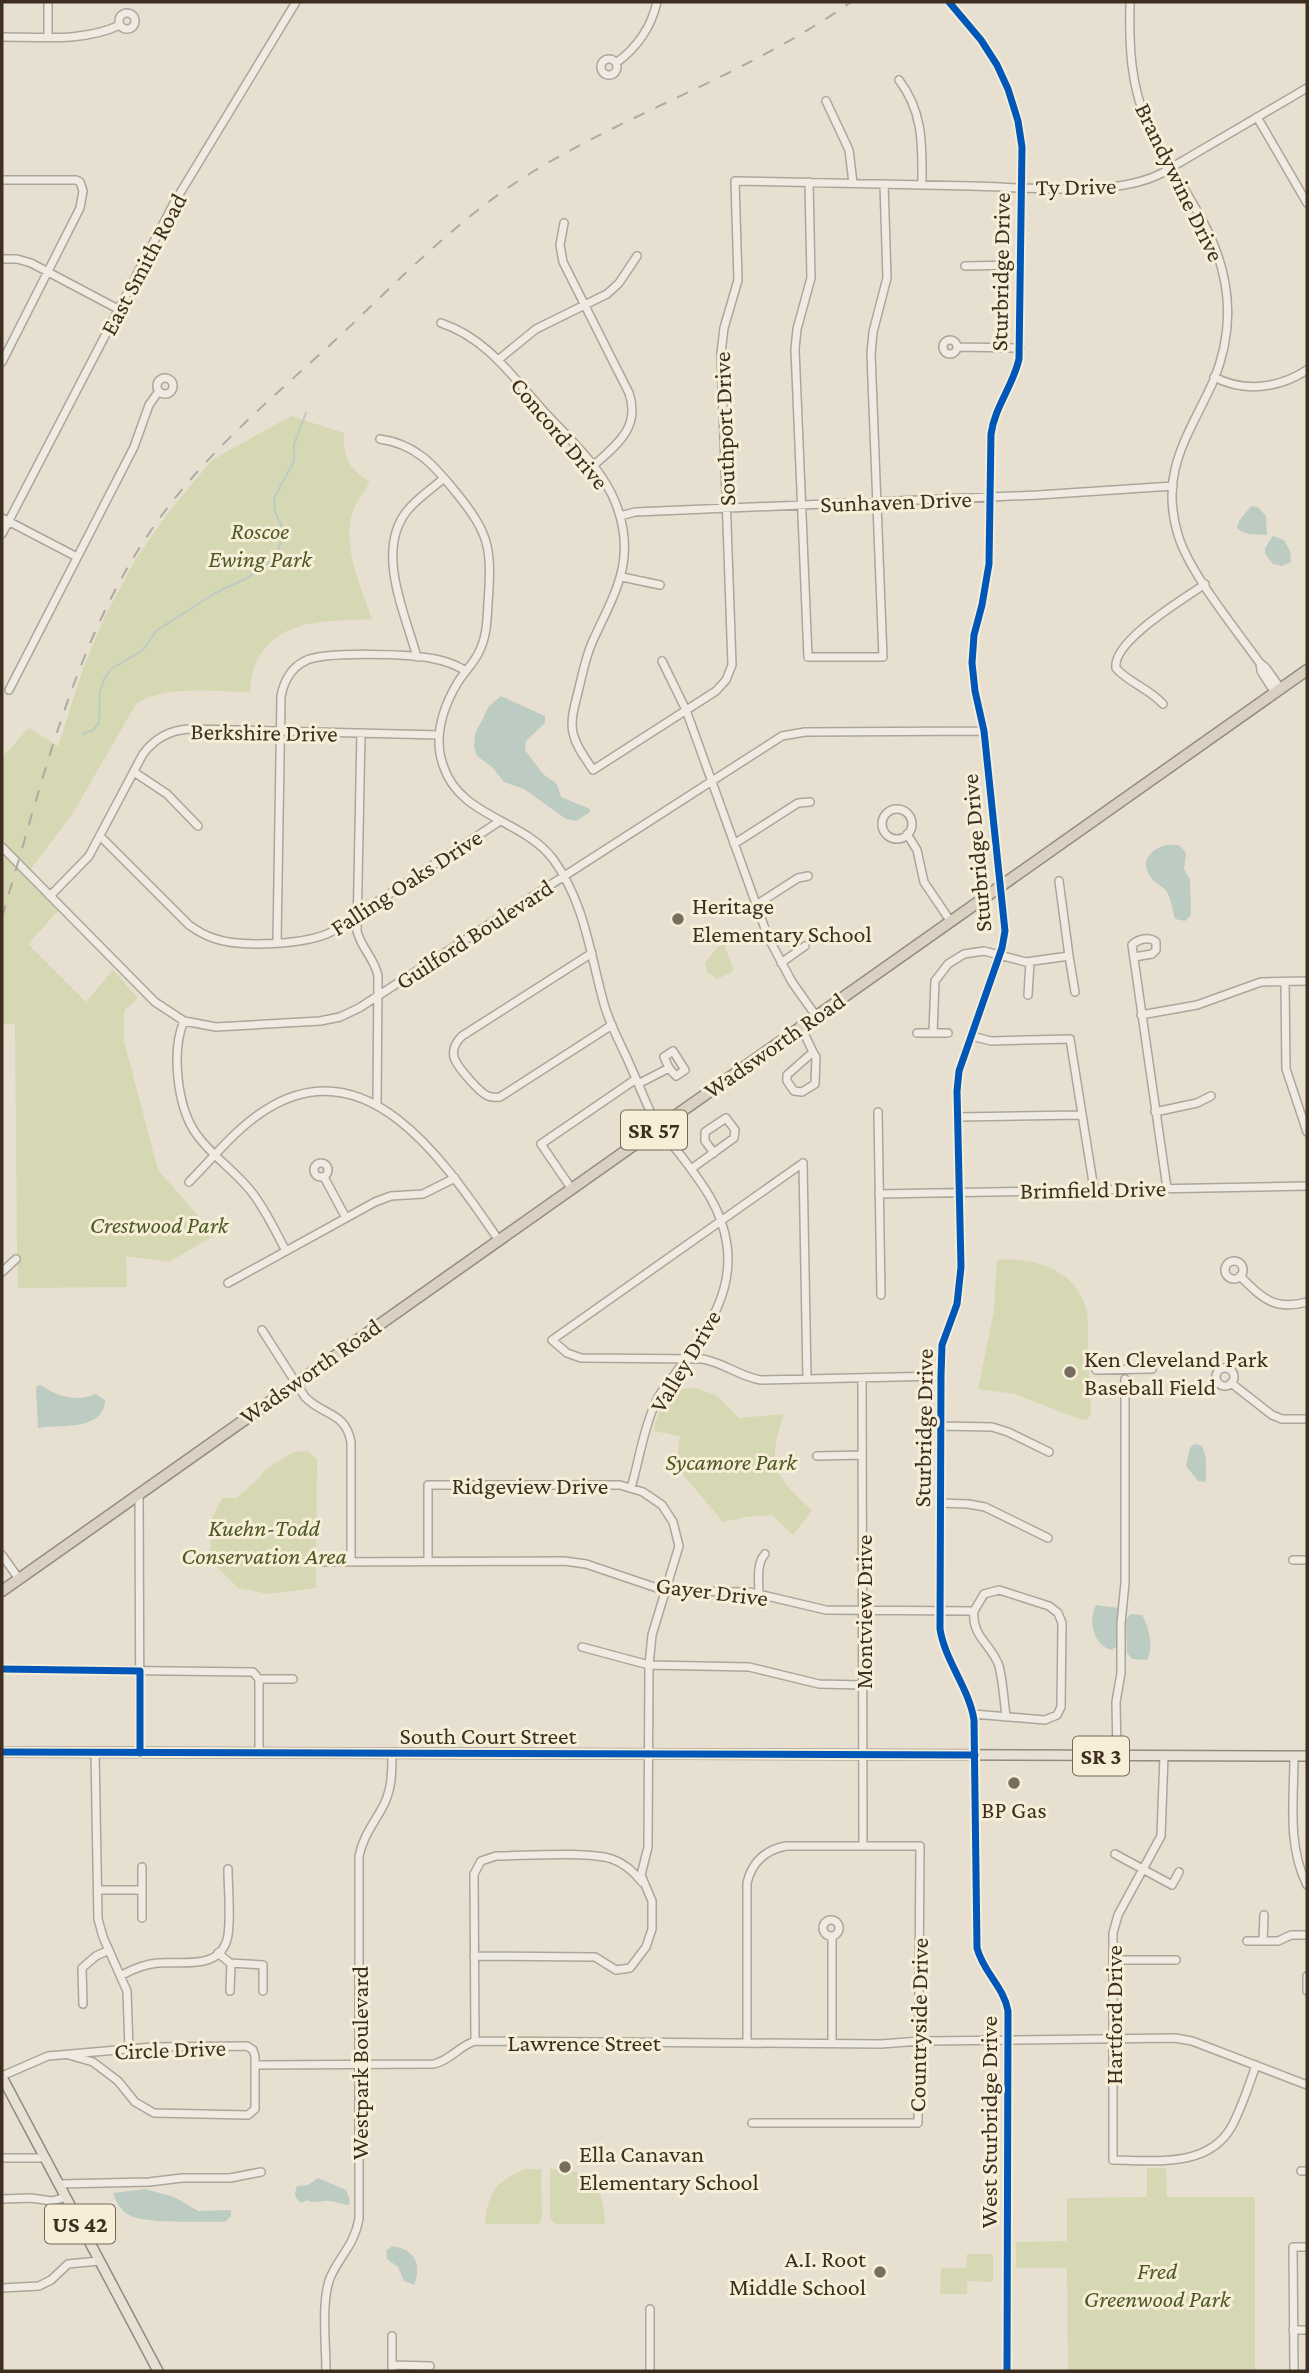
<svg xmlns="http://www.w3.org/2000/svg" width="1309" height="2373" font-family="'Crimson Pro',serif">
  <rect width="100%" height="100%" fill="#e7e0d1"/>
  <path fill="#d6d7b3" d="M291,416L344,433C343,459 348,467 370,482C365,490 359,498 355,506C339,541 361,586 372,619C328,622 277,616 255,665C252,673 251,684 250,692C215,692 165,684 136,704L73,813L30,870L2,841V757L29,728L58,746L84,666L107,612L137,557L168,513L212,460Z
    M2,849L59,910L28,944L86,1002L113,970L138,998L124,1011V1041L158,1170L215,1235L169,1262L126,1256L127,1287L18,1288V1261L2,1270V1266L17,1253L15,1024H3L2,1030Z
    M724,944L733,969L732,972L717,979L707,972L705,963L717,948Z
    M997,1260C1033,1257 1076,1269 1086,1309C1089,1323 1088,1338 1088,1353C1089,1373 1090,1393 1091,1413L1088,1419L1082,1420L1015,1394L978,1389L994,1311Z
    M695,1388L716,1395L739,1418L784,1414C767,1463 773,1476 812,1510L793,1535L772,1515L746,1517L723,1522L676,1466L680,1436L653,1431L660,1409L672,1390Z
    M307,1451L317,1459L316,1588L268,1594L238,1588L210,1560L211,1520L222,1498H237L261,1476L263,1471L293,1452Z
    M1147,2168H1166L1167,2197H1255V2371H1068L1067,2268H1016V2242L1067,2241V2198L1147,2197Z
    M525,2169H541L542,2218L538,2224H485C487,2193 497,2180 525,2169Z
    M550,2169C589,2168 605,2186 605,2224H556L550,2219Z
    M967,2254H993V2282L967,2281V2294H940L941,2268H966Z"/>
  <path fill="#bcccc2" d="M1251,506L1258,507L1266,516L1267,535C1257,534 1244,536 1237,528L1239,521Z
    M1273,536L1284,540L1290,551L1291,562L1282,566L1273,564L1265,554V548Z
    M501,696L545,716V723L526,741L525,750L543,774L557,784L561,797L590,809V812L576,821L566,819L524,789L504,782L492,767L477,756L474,747L475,734L489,706Z
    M1166,845H1179L1186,853L1184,869L1190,880L1191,915L1185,921L1175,919C1172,910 1172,901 1167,892C1164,887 1159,886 1155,882C1138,866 1147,850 1166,845Z
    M41,1385C58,1397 76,1402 96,1394L105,1400C104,1432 59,1424 38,1428L36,1390L37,1386Z
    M1194,1444L1200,1445L1203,1448L1206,1459V1482L1198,1481L1186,1466L1190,1448Z
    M1096,1605L1118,1608L1117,1642L1116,1647L1111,1650C1093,1645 1088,1620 1096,1605Z
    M1130,1614L1142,1615C1149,1626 1154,1649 1147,1660L1132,1659L1127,1653L1126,1620Z
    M318,2178L346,2190L350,2200L349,2205C340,2205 333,2200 325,2201C317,2201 315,2204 307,2200L302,2203C294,2198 294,2194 297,2186L308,2185Z
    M145,2189L174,2197L198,2211L231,2210V2216L226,2221L220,2222C199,2221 145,2224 129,2215C121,2211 116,2202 113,2193Z
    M392,2246C415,2249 422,2264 414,2285L404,2281L398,2267L387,2259L386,2251Z"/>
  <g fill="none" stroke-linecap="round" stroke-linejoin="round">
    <path stroke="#bcccc2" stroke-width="2" d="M83,734L93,730L99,723L100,692L104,679L111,669L143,650L156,631L215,593L247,578L276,557L284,531L275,512L274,498L294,461V444L306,413"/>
    <defs>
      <path id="minor" d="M949,2L981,40L997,65L1008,89L1018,121L1022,147L1019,359C1013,386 995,406 991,434L989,564L982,605L974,635L972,663L975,691L984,731L1005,931L1002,948L959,1071L957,1091L961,1267L957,1304L942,1345L941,1376L940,1629C945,1661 969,1688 974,1720L977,1948C983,1972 1004,1987 1008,2011L1007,2371
        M1130,2C1129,45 1130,86 1149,127C1173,179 1215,224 1225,283C1231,316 1226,351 1213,382C1188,437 1158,473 1179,538C1192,576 1235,628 1259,662L1266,668L1281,689
        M119 21a8 8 0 1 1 16 0a8 8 0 1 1-16 0Z
        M2,37C41,37 84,42 120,25
        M48,37V2
        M601 67a8 8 0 1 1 16 0a8 8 0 1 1-16 0Z
        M616,63C638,47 651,28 657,2
        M899,80C924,113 922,146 922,185
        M826,101L849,150L853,183
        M1257,117L1307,203
        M2,180H76L80,182L83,191L80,208L2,362
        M809,182L811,278L797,329L795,349L808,657H883L871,354L873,332L887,278L884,184
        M564,223L560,245L563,262L629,393C641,428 616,445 593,466
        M2,259H17L31,263L118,309
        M965,266L1020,265
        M441,323C486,338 511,375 541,408C567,437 602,467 616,504C638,562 613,595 591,645C585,660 582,676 578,692C575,705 570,719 573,733C576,747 586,759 593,770L716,691L726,680L732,665L721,353L724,328L738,280L735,181C814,182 893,184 972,186C1026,187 1115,198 1162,173L1307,88
        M943 347a7 7 0 1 1 14 0a7 7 0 1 1-14 0Z
        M957,347L1020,348
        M498,360L536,329L607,294L619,283L637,256
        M1214,377C1245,393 1279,388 1307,370
        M157 386a8 8 0 1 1 16 0a8 8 0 1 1-16 0Z
        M380,439C415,444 433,464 454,490C490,534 492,547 488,603C487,620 487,636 479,652C474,663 465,671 458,682C443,707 433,736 443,765C459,817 523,819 553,859C585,903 590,954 604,1004C609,1022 618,1039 626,1056C636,1078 645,1101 656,1124C662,1134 671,1144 679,1153C701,1182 722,1208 727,1245C734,1297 703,1334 675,1374C668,1383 659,1393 655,1404C643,1430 639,1461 631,1488
        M620,516L635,512L1038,495L1173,486
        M2,518L77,557
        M2,534L174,203L296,2
        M622,577L660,585
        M417,657C405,613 375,551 407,511C417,498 432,489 444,478
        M662,661L686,710L768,937L792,982L816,1016
        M1260,663L1261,671L1275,693
        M9,690L134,447L149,405L159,391
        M1163,704C1149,688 1127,682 1116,668C1112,641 1184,599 1205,584
        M361,733L357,931C361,948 375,959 378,976L377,1104
        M134,772L167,794L198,826
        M882 824a15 15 0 1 1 30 0a15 15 0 1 1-30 0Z
        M907,834L917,850L924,882L951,922
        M100,836L189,925C196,930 204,935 213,938C240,948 308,945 333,931L500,821
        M734,844L798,803L810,802
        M2,847L155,1002L184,1021L216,1027L320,1021L340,1017L359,1008L782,736L805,732L984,731
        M50,896L89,856L143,754C155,738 170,730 189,729L439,735
        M756,905L798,878L808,876
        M277,942L281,696C284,681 291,668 305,661C324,651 412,654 435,659C446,661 456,665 466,671
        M592,953L462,1036C456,1042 452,1048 454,1057C456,1066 480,1093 488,1096C493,1098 494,1097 500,1097L612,1025
        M1069,956L1075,992
        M1134,957L1152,954L1156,950V942C1149,936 1138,939 1132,945L1167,1188
        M781,963L805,946
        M1285,982L1286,1069L1307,1132
        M1028,995L1030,962
        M1141,1015L1197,1005L1261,982L1307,981
        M184,1021C171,1051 177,1108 197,1135C212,1156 234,1170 250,1190C265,1208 275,1231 286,1251
        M800,1025L813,1052L787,1075V1081L794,1091L802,1092L815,1084L816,1057L813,1052
        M917,1033H933L935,981L948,964L964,954L984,951L1026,962L1069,956L1059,881
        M933,1033H948
        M971,1036L991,1041L1070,1039L1094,1189
        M638,1084L669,1068L676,1076L685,1070L673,1051L664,1057L669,1068
        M878,1112L881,1295
        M1155,1112L1197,1103L1211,1096
        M957,1117L1082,1115
        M803,1163L552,1340L567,1353L581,1358L702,1359C723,1362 740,1377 761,1380L941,1376
        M803,1163L807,1379
        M314 1170a7 7 0 1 1 14 0a7 7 0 1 1-14 0Z
        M691,1169L734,1138L735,1130L726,1118L705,1132V1141L714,1153
        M324,1177L346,1218
        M189,1182C213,1158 237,1127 267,1109C370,1045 448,1167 498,1239
        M571,1188L541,1144L636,1079
        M879,1194L1307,1186
        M1225 1270a9 9 0 1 1 18 0a9 9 0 1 1-18 0Z
        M2,1272L16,1259
        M1240,1276C1262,1298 1274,1311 1307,1302
        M228,1283L375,1202L391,1196L423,1194L455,1178
        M262,1330L305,1397C323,1416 345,1411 351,1442V1562
        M1216 1377a9 9 0 1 1 18 0a9 9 0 1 1-18 0Z
        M1096,1370L1152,1369
        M862,1378L863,1846
        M1231,1383L1272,1415L1282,1419H1307
        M941,1426L992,1427L1008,1432L1049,1452
        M817,1456L862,1455
        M139,1493L140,1753
        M940,1503L968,1504L985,1507L1048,1538
        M2,1555L19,1579
        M1293,1560H1307
        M428,1561V1485H620L643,1492L662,1505L673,1522L679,1546L652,1635L649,1665L648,1847L641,1875L652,1901V1929L646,1947L630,1968L616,1970L595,1957L474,1956
        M318,1562L564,1561L586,1564L666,1591L750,1592L826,1610L974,1611L984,1594L999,1590L1049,1606L1058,1613L1062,1623L1061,1707L1057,1715L1045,1720L973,1714
        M759,1594C759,1581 756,1564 765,1554
        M974,1611C971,1636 992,1645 999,1666C1003,1682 1004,1700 1006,1717
        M582,1647L649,1665L749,1667L819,1684L863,1685
        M2,1669L253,1672L259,1679V1753
        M259,1679H293
        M95,1752L98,1919L103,1937L127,1991L129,2049
        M1117,1756L1116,1702L1121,1673V1623L1125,1583V1379
        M1164,1756L1161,1836L1118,1915L1113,1933V2160C1154,2160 1208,2169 1232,2126C1242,2107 1249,2085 1256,2065
        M1294,1756C1294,1799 1287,1846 1307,1885
        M1115,1854L1172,1885L1179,1872
        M98,1890H142V1867
        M142,1890V1918
        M823 1928a8 8 0 1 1 16 0a8 8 0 1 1-16 0Z
        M1247,1941H1278L1291,1935H1307
        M1263,1941L1264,1915
        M218,1953L230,1963L263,1965V1991
        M1113,1960H1176
        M122,1975C133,1969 145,1964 158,1963C183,1961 222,1971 228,1935C231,1914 228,1890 228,1869
        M1307,1976V1991
        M230,1991L231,1963
        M83,2004L82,1968L96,1956L109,1950
        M475,2041L474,1874L481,1861L496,1856C525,1856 586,1851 612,1859C624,1863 634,1872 642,1882
        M925,2041L1175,2038L1192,2041L1307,2085
        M747,2043V1883C752,1862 765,1850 786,1846H920L918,2123H752
        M832,2043V1936
        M255,2065L434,2064C451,2060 459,2046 475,2041L881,2044L920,2041
        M2,2076L48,2056L152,2047L247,2046L253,2050L255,2056V2109L248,2115L154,2113L135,2102L118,2081L93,2062L69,2055
        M2,2158H45
        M1301,2171H1307
        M59,2184L149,2182L182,2178H230L261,2172
        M2,2199L31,2198L52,2201L66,2197
        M2,2288L39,2286L51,2280L68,2264L99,2261
        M1293,2330H1307
        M392,2336V2371
        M392,2365L430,2366
        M326,2371C326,2344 321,2302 330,2278C340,2255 354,2246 359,2219V1856C363,1837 372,1826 381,1810C392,1792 392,1773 392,1754
        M650,2371V2309
        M1294,2371L1293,2247H1307"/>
      <path id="major" d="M2,1752L1307,1756
        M2,2077L158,2371"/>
      <path id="highway" d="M2,1591L1307,670"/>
    </defs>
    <use href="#minor" stroke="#ada599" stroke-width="10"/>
    <use href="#major" stroke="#928b80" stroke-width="12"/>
    <use href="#highway" stroke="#928b80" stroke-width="13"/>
    <use href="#minor" stroke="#efebe3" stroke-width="7"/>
    <use href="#major" stroke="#e6e1d4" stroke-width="9"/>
    <use href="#highway" stroke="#dad1c2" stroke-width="10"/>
    <path stroke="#afaaa2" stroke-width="2" stroke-dasharray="12 12" stroke-linecap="butt" d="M2,917C45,775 78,620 172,502C222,438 285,387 344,332C404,275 463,214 534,171C637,109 750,73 851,2"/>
    <defs>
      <path id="cycleway" d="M949,2L981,40L997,65L1008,89L1018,121L1022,147L1019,359C1013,386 995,406 991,434L989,564L982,605L974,635L972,663L975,691L984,731L1005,931L1002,948L959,1071L957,1091L961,1267L957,1304L942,1345L941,1376L940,1629C945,1661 969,1688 974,1720L977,1948C983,1972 1004,1987 1008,2011L1007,2371
        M2,1669L140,1671V1753
        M2,1752L975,1755"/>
    </defs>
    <use href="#cycleway" stroke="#f7eed8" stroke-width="11"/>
    <use href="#cycleway" stroke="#0057b8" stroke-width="7"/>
  </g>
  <g fill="#786c5e" stroke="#f7eed8" stroke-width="2.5">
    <circle cx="678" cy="919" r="7"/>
    <circle cx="1070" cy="1372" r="7"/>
    <circle cx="1014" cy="1783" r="7"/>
    <circle cx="565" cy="2167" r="7"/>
    <circle cx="880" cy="2272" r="7"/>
  </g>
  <g text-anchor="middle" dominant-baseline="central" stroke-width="6" stroke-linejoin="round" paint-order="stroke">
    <g fill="#f7eed8" stroke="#756857" stroke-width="2">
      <rect x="621" y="1110.5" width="66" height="39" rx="5"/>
      <rect x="1073" y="1736.5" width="56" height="39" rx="5"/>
      <rect x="45" y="2204.5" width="70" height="39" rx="5"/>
    </g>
    <g font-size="23" font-weight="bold" fill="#3d2e20">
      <text x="654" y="1130">SR 57</text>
      <text x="1101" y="1756">SR 3</text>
      <text x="80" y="2224">US 42</text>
    </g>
    <g font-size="24" fill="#3d2e20" stroke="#f7eed8">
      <text transform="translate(1180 182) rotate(64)">Brandywine Drive</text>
      <text transform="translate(1076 186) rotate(-1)">Ty Drive</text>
      <text transform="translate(143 264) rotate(-62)">East Smith Road</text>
      <text transform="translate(1000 272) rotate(-89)">Sturbridge Drive</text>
      <text transform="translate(724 429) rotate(-92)">Southport Drive</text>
      <text transform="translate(560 433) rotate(50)">Concord Drive</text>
      <text transform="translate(896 501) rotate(-2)">Sunhaven Drive</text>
      <text transform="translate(264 732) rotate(1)">Berkshire Drive</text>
      <text transform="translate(976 853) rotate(-95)">Sturbridge Drive</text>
      <text transform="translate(406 882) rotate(-33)">Falling Oaks Drive</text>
      <text transform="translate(474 934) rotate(-33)">Guilford Boulevard</text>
      <text transform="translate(774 1045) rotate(-35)">Wadsworth Road</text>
      <text transform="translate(1093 1189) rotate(-1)">Brimfield Drive</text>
      <text transform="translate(685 1361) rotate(-59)">Valley Drive</text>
      <text transform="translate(310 1371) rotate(-35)">Wadsworth Road</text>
      <text transform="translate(923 1428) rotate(-89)">Sturbridge Drive</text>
      <text x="530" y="1485">Ridgeview Drive</text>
      <text transform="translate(712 1591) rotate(7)">Gayer Drive</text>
      <text transform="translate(863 1612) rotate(-90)">Montview Drive</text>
      <text x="488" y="1735">South Court Street</text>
      <text transform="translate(1113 2015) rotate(-90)">Hartford Drive</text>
      <text transform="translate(918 2025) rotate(-89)">Countryside Drive</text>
      <text x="584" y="2042">Lawrence Street</text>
      <text transform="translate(170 2049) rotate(-2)">Circle Drive</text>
      <text transform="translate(359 2063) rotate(-90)">Westpark Boulevard</text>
      <text transform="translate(988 2122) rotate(-90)">West Sturbridge Drive</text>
    </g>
    <g font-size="24" font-style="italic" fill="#4d5a26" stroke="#f7eed8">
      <text x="260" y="530">Roscoe<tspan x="260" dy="28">Ewing Park</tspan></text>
      <text x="159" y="1224">Crestwood Park</text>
      <text x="731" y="1461">Sycamore Park</text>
      <text x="264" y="1527">Kuehn-Todd<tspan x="264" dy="28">Conservation Area</tspan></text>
      <text x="1157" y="2270">Fred<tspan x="1157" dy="28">Greenwood Park</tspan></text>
    </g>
    <g font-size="24" fill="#3d2e20" stroke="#f7eed8" text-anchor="start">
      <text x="692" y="905">Heritage<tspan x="692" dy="28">Elementary School</tspan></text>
      <text x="1084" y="1358">Ken Cleveland Park<tspan x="1084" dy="28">Baseball Field</tspan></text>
      <text x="1014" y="1809" text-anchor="middle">BP Gas</text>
      <text x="579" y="2153">Ella Canavan<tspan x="579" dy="28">Elementary School</tspan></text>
      <text x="866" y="2258" text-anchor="end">A.I. Root<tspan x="866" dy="28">Middle School</tspan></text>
    </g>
  </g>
  <rect width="1309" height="2373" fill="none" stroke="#3d2e20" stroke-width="7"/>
</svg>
